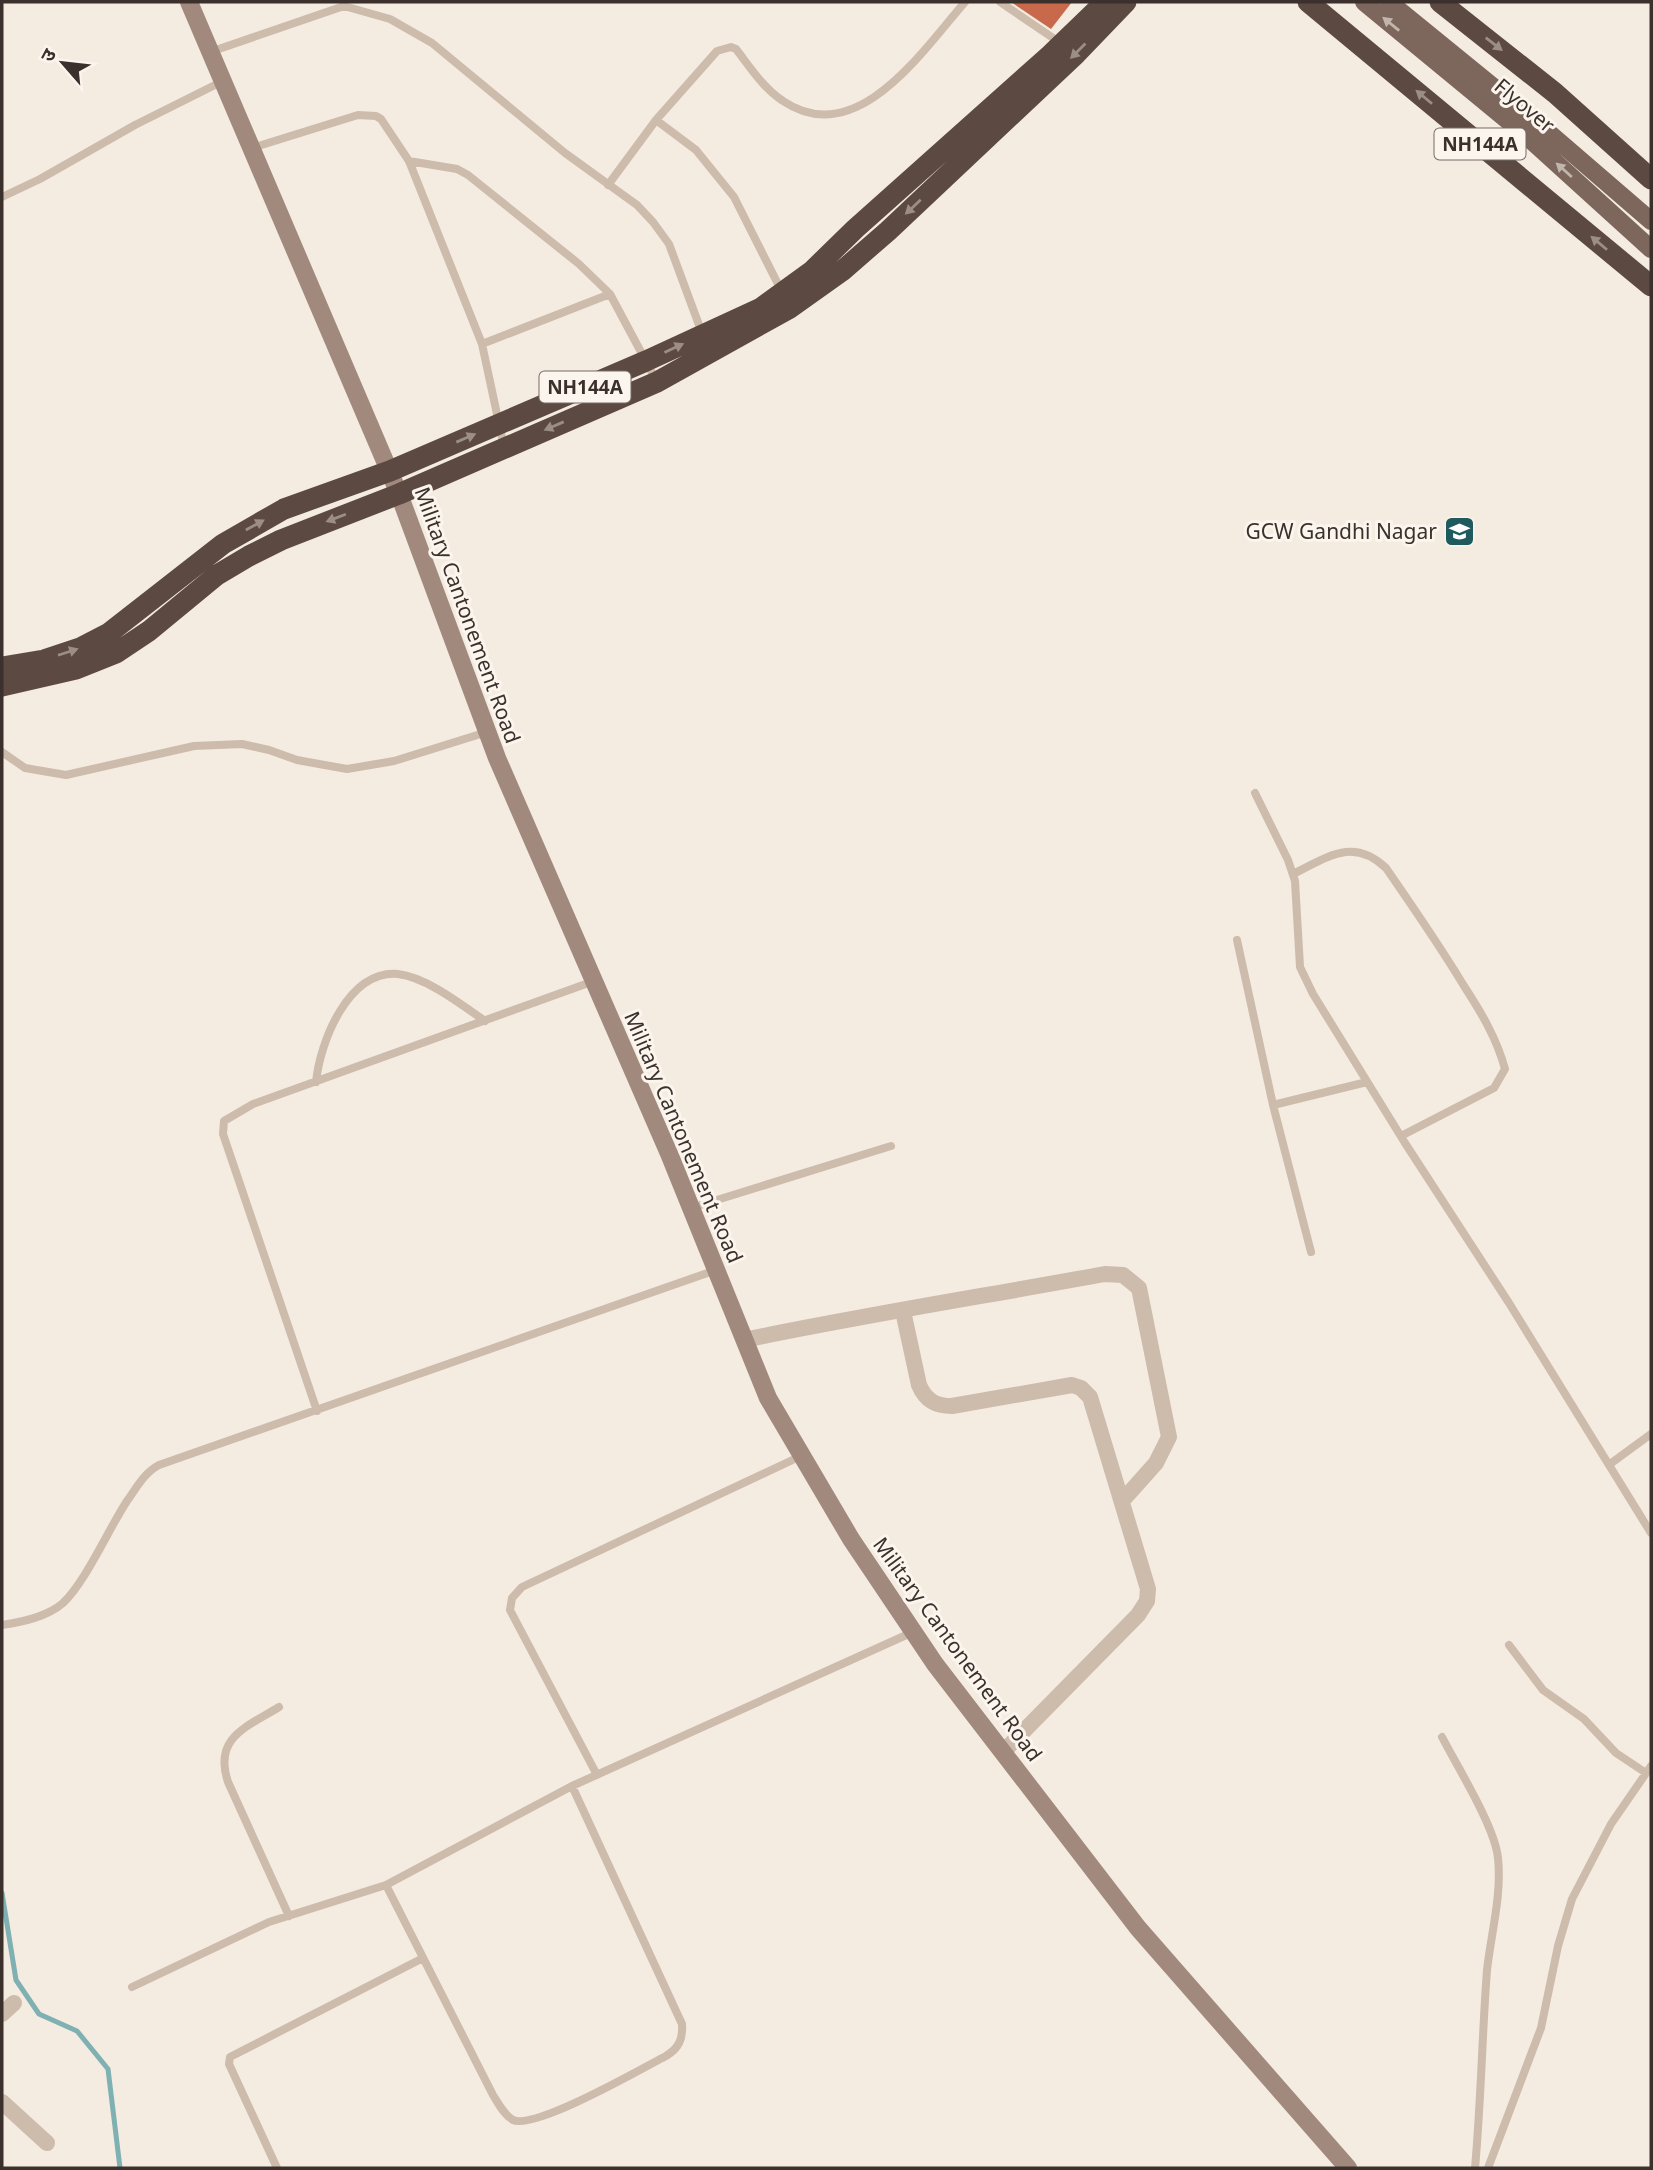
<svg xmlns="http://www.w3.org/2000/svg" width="1653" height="2170" font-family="'Noto Sans','Noto Sans Devanagari',sans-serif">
  <rect width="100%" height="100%" fill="#f4ebe1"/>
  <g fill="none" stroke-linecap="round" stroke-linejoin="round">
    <path stroke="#7fb0b2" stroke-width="5" d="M2,1893L16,1980L39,2014L77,2031L108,2069L120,2168"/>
  </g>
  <path fill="#c8694b" d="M1011,2H1072L1051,29Z"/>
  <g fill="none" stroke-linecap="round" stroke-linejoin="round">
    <path stroke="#cdbbac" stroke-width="8" d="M1000,2L1059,42
      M210,52L344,6L390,19L432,43L565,153L637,205L653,222L669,244L702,333
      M656,120L717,51L731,47L736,49C750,67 764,89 783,101C857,151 923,50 965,2
      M252,148L358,115L376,116L381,119L409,161L482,344L504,447
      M409,161L457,169L468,175L579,264L610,294L657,382
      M608,185L656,120L696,150L734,197L782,292
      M2,197L40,179L135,125L223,81
      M482,344L610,294
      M2,752L25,768L66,775L194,746L242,744L269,750L297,760L347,769L394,761L487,732
      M1255,793L1288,860L1295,881L1300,967L1313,994L1405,1143L1509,1303L1651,1533
      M1293,874C1328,857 1353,837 1386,868C1413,907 1440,946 1464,986C1481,1012 1497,1039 1505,1069L1494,1088L1401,1136
      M1237,940L1273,1105L1311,1252
      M316,1082C320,1042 348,970 398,974C426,977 462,1005 485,1021
      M1273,1105L1367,1082
      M691,1208L891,1146
      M317,1411L223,1134L224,1121L253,1104L594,981
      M1610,1464L1651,1434
      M2,1625C22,1622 47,1617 63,1603C86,1581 108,1530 127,1501C137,1487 144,1473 159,1465L716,1270
      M1509,1645L1543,1690L1584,1719L1616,1753L1646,1773
      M279,1707C247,1727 213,1737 228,1782L289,1916
      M1442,1737C1457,1766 1495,1827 1498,1858C1502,1895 1491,1934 1487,1970C1482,2036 1481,2102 1475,2168
      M597,1775L510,1610L512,1598L522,1587L801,1456
      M386,1885L572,1786L913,1632
      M132,1987L269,1922L386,1885L493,2095C498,2103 504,2115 513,2120C535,2130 641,2069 666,2056C679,2048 683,2039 682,2024L572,1786
      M277,2168L229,2064L230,2057L423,1958
      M1488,2168L1541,2028L1558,1946L1572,1899L1611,1824L1651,1766"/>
    <path stroke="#cdbbac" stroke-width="16" d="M903,1311L919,1385C926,1401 936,1406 952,1406L1072,1385L1081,1388L1090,1397L1148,1589L1147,1601L1138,1615L1003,1752
      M744,1340C864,1315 985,1296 1105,1274L1123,1275L1139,1288L1169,1437L1156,1463L1123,1500
      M2,2014L14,2003
      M2,2102L47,2143"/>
    <path stroke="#a18a7d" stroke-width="18" d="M189,2L399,494L497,758L670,1156L768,1398L851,1539L935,1664L1138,1928L1348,2168"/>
    <path stroke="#7d675c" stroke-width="18" d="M1364,2L1523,133L1651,249
      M1389,2L1534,120L1651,221"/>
    <path stroke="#5c4a42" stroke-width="21" d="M1308,2L1651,286
      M1440,2L1555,93L1651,179
      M2,667L44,660L80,648L109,633L223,544L284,509L390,471L646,361L761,308L812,271L855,229L1050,55L1105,2
      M2,686L76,669L116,653L149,631L217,575L249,556L281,540L399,494L657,382L790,308L842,271L888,231L1076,54L1126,2"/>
  </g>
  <defs><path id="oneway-solid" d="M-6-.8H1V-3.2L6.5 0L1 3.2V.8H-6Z" transform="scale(1.75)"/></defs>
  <g fill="#c2b5ac">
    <use href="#oneway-solid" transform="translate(1391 24) rotate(-141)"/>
    <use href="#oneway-solid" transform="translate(1564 170) rotate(-138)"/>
  </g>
  <g fill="#9c8e87">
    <use href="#oneway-solid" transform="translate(1494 44) rotate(38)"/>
    <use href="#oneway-solid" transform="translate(1078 51) rotate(135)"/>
    <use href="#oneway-solid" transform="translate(1424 97) rotate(-140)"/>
    <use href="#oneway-solid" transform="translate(913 207) rotate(137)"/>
    <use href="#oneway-solid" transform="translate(1599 243) rotate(-140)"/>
    <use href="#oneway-solid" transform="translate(674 348) rotate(-25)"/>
    <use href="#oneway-solid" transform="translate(554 426) rotate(157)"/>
    <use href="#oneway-solid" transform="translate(466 438) rotate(-23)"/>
    <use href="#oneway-solid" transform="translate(336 518) rotate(159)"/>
    <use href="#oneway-solid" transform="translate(255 525) rotate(-29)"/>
    <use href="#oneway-solid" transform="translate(68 652) rotate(-18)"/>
  </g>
  <defs>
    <symbol id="university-square" viewBox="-11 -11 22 22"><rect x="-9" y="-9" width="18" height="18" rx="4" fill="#1f5a5e" stroke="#fbf5ee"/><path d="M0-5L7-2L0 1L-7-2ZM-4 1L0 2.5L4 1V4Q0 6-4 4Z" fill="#fff"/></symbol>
  </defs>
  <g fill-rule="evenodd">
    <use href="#university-square" x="1442" y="514" width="35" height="35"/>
  </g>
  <g text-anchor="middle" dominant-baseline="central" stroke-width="6" stroke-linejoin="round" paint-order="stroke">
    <g fill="#fbf5ee" stroke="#756b66" stroke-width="2">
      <rect x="1434.5" y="128.5" width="91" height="31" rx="5"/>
      <rect x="539.5" y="371.5" width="91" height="31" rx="5"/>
    </g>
    <g font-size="19" font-weight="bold" fill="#3b302b">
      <text x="1480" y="144">NH144A</text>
      <text x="585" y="387">NH144A</text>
    </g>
    <g font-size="21" fill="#3b302b" stroke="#fbf5ee">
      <text transform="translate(1525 105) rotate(40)">Flyover</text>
      <text transform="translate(468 615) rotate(70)">Military Cantonement Road</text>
      <text transform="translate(684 1137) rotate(67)">Military Cantonement Road</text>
      <text transform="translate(958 1649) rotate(54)">Military Cantonement Road</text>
    </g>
    <g font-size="21" fill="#3b302b" stroke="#fbf5ee" text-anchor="end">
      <text x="1437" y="531">GCW Gandhi Nagar</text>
    </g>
  </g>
  <rect width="1653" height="2170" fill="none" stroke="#3b302b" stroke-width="7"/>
  <g transform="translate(63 63) rotate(298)" stroke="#fbf5ee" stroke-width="5" paint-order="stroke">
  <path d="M0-5L12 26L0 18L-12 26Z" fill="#3b302b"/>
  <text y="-10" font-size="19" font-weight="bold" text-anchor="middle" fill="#3b302b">उ</text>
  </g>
</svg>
